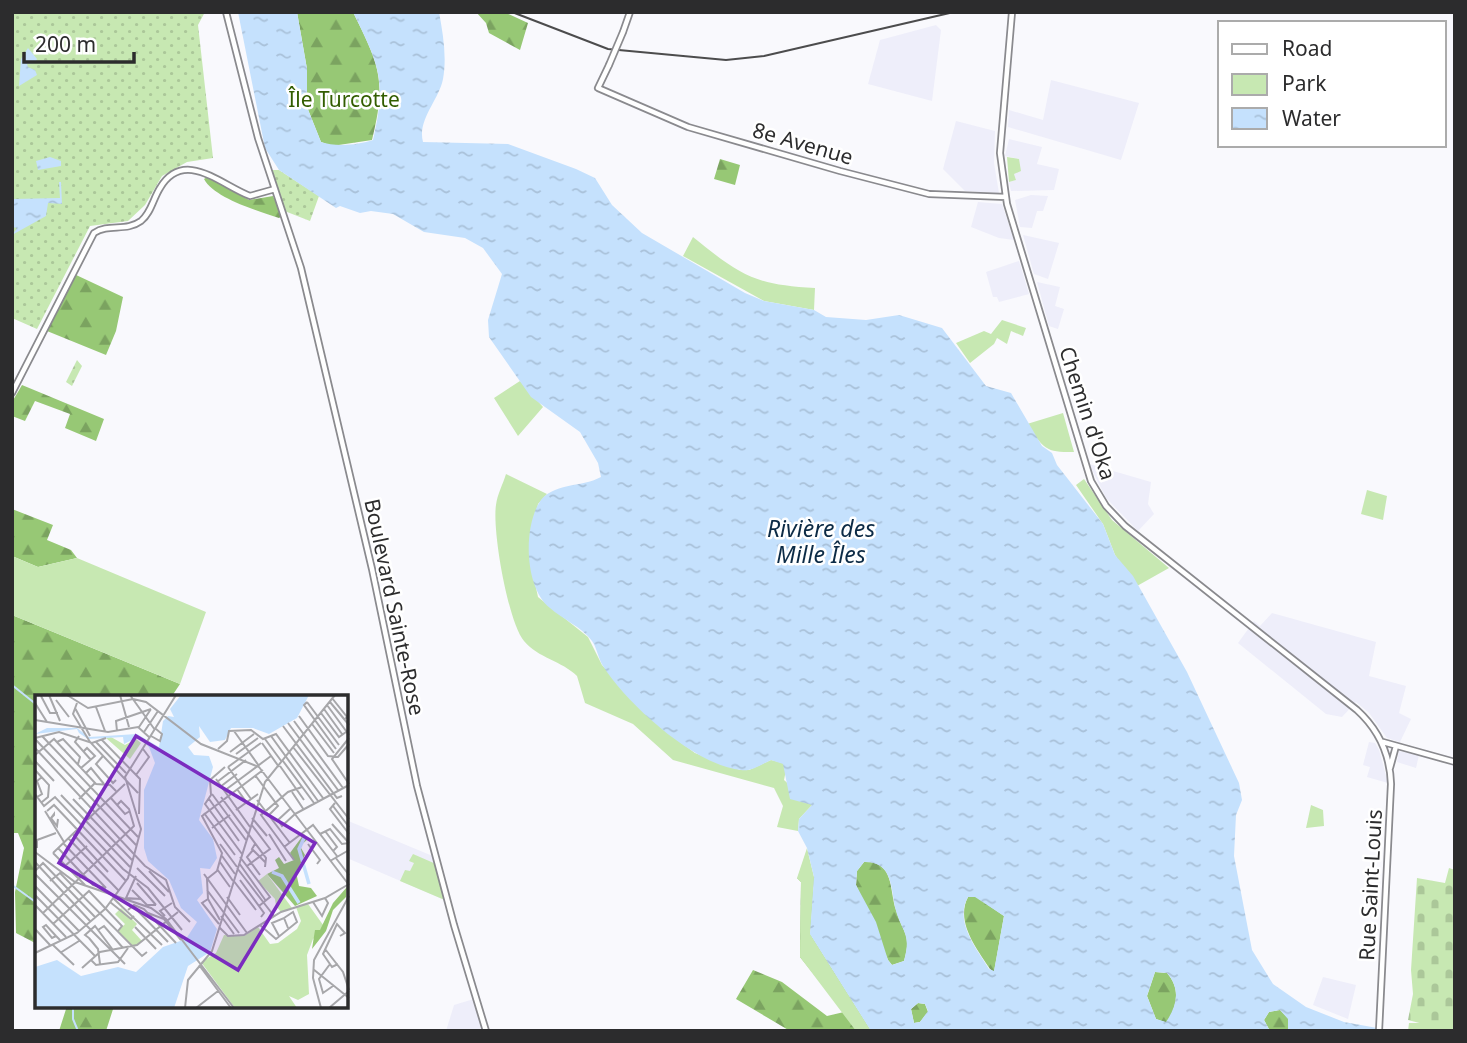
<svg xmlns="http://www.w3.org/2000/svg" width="1467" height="1043" font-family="'Noto Sans',sans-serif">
  <defs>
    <pattern id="grass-dots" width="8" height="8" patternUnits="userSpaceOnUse" patternTransform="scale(1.75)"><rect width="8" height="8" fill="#c7e8b2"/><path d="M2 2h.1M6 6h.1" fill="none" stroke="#abc799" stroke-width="1.8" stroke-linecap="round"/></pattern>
    <pattern id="forest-firs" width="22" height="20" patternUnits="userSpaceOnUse" patternTransform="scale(1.75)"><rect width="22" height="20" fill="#97c875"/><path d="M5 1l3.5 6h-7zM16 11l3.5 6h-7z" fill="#7ba360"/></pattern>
    <pattern id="cemetery-stones" width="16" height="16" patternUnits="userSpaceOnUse" patternTransform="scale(1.75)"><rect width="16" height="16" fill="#c7e8b2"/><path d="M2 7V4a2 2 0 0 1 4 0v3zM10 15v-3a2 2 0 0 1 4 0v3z" fill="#abc799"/></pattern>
    <pattern id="water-ripples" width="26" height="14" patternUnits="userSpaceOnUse" patternTransform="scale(1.75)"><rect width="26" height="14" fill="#c5e1fd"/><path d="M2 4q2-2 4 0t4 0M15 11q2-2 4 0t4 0" fill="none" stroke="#a9c1d9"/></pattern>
  </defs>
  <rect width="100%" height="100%" fill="#f9f9fd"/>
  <path fill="#eeeefa" d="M936,25L941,30L932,101L868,84L880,40Z
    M1051,80L1139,103L1121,160L1008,127L1009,110L1043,120Z
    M956,121L995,131L994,163L999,193L965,191L943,169Z
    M1009,139L1042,147L1037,164L1059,169L1054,190L1011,191L1009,182L1016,180L1014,174L1019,159L1005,156Z
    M1031,195L1048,196L1043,211H1037L1032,228L1020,227L1015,200Z
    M978,202L1002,204L1014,240L999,238L971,227Z
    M1023,235L1059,243L1048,279L1034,274Z
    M1019,261L1029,294L999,302L997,297H993L986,272Z
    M1037,282L1060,287L1055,306L1064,309L1058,329L1049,326Z
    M1089,464L1151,482L1148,504L1154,514L1138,531L1106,498Z
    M1272,613L1376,642L1369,676L1406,686L1399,713L1411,719L1400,742L1387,738L1369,713L1356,702L1342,717L1326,714L1238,643L1254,621L1260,626Z
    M1369,742L1375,743L1379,750L1388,783L1367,777L1370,767L1363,765Z
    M1399,751L1419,755L1416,768L1397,762Z
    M346,820L435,857L447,901L347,858Z
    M1323,977L1356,985L1348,1019L1313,1005Z
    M477,998L486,1031H446L454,1005Z"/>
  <path fill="url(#grass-dots)" d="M12,12H205L198,25L213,158L187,162L162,176L145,205L128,221L90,226L37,329L12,318Z
    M270,170H279L319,196L310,221L282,210Z
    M77,360L82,366L72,386L66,382Z"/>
  <path fill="url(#forest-firs)" d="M297,12H353C379,65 387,80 372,140L332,146L321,142L307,107V69Z
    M476,12H504L528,23L520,50L489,33L486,23Z
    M720,159L740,165L735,185L714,179Z
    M207,177L249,200L273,196L282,216L279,218C258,211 214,198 204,179Z
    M74,274L123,297L116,331L106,355L47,331Z
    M22,385L104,419L96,441L65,428L70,414L35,401L25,421L12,416V402Z
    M12,509L53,525L47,540L71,550L77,558L38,567L12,556Z
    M12,615L180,684L172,696H37V944L16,933L15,892L24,848L18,833H12Z
    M864,862C895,861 889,890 896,910C903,934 912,934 904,961L892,965L888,960L856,885L857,871Z
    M814,877L810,934L871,1031H790L736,999L753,970L782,982L827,1016L844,1012L800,957L801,882L797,878Z
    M975,896L1004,916L994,972L990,969C977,949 955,922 968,897Z
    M1155,972L1167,973C1181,989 1177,1006 1167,1023L1156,1019L1147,996Z
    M918,1003L925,1004L928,1012L920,1022L914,1023L911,1009Z
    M67,1006H114L106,1031H59Z
    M1280,1010L1288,1018V1029L1270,1031L1264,1020L1269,1012Z"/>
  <path fill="url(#cemetery-stones)" d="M1449,868L1455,870V1026L1427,1025L1408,1020L1413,994L1411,970L1417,878L1445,883Z"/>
  <path fill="#c7e8b2" d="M1007,157L1019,159L1021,171L1014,174L1016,180L1009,182Z
    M693,237C740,275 754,285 815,288L814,310L764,301L683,256Z
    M1002,320L1026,328L1023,336L1011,331L1007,344L997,338L994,344L970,363L956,343L984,331L991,334Z
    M520,381L543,407L518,436L494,398Z
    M1063,413L1074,452C1044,453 1043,447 1027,424Z
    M506,474L547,494L538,504L529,555L538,597L588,637L602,665L668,733L695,753L740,770H749L771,760L783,763L786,770L784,780L812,805L799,819L798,831L777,827L783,806L774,788L673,760L633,724L585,703L577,676C562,661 538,658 524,641C508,622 492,530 496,505C497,495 503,484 506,474Z
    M1084,479L1112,520L1169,568L1137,586L1115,555L1103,524L1076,485Z
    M1367,490L1387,496L1383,520L1361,514Z
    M12,556L38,567L77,558L206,612L180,684L12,615Z
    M1311,805L1323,810L1324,826L1306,828Z
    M807,848L814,877L810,934L871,1031H856L800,957L801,882L797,878Z
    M413,854L436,864L447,901L400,881L405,870L410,871L414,863L409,861Z
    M1409,1023H1455V1031H1408Z"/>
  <path fill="url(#water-ripples)" fill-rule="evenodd" d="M238,12H297L307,69V107L321,142C335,147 359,145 373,140C387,80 379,65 353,12H439C443,34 447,57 443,79C439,100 417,120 423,142L508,144L576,169L595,178L612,205L642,233L745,293L764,301L814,310L826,317L866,320L899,315L942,328L986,386L1011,393L1042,446L1052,453L1057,465L1103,524L1115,555L1133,576L1187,672L1239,783L1242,800L1236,815L1234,856L1252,950L1273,984L1306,1007L1344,1022L1394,1031H1285L1288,1029V1019L1280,1010L1269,1012L1264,1020L1270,1031H871L810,934L814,877L807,848L798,831L799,819L812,805L790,799L783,764L771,760C762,764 751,772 741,770C694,765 627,704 603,666C598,658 597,648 592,641C582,627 562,619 550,608C525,589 523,530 539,503C552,482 581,488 601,477L598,463L580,432L531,397L489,337L488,320L502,274L483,248L465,238L424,232L393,214L371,211L360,213L340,206L336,208L279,170L265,148ZM864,862C892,861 891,887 895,907C901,932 912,932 904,961L892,965L888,960L876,922L856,885L857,871ZM968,897H975L1004,916L994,971L989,969C977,949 954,922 968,897ZM1155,972L1167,973C1181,989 1177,1006 1166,1022L1156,1019L1147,996ZM918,1003L925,1004L928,1011L920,1022L914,1023L911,1009Z
    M28,48L37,59L35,63L27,64L28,67L35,70L37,75L19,86L21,59Z
    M50,157L61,161V166L38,170L36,161Z
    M59,182H61L62,204L48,203L46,216L12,235L17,228L12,227V199L60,198Z"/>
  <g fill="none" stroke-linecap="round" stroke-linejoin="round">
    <path stroke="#c5e1fd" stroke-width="2" d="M12,685L37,705
      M12,885L37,903
      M73,1006V1019L78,1031"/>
    <defs>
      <path id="secondary" d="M226,12L258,138L301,268L372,569L417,786L454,925L486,1031
        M1012,12L1000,153L1007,204L1091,481L1106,506L1125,526L1357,710C1379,730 1390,754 1391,784L1379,1031
        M623,32L630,12
        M609,65L598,88L688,127L840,171L929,194L1006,197
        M12,393L94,233C109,223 126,232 141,221C151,213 153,199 160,188C184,148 221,185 250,196L275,189
        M1383,742L1455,762
        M1390,768L1396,746"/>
    </defs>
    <use href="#secondary" stroke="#8a8a8e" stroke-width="8"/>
    <use href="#secondary" stroke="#fff" stroke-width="4.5"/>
    <path stroke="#4c4c4d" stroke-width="2" d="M512,12L608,49L726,60L764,56L954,12"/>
    <defs>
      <path id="secondary-bridge" d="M609,65L623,32"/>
    </defs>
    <use href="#secondary-bridge" stroke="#8a8a8e" stroke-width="8" stroke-linecap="butt"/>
    <use href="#secondary-bridge" stroke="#fff" stroke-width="4.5"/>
  </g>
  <g text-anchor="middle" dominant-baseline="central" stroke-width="5" stroke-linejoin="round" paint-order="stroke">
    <g font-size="21" fill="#325d00" stroke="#fff">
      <text x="344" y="99">Île Turcotte</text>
    </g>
    <g font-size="21" fill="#2c2c2d" stroke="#fff">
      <text transform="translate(803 143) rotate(16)">8e Avenue</text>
      <text transform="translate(1088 413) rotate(72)">Chemin d'Oka</text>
      <text transform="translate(395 607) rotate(78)">Boulevard Sainte-Rose</text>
      <text transform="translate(1370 885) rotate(-87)">Rue Saint-Louis</text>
    </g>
    <g font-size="23" font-style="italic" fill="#0c2b46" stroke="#fff">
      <text x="821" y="528">Rivière des<tspan x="821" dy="26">Mille Îles</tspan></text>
    </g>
  </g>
  <g transform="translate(35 695)">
    <rect width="313" height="313" fill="#f9f9fd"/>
    <path d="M273,209L291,234L278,244L272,260L274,299L263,305L254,301L262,313H200L166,267L181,258L189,240L209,241L223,232L235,249L243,248L262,234L266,226L261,212Z" fill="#c7e8b2"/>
    <path d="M269,139L273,144L265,151L270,160L261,177L264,191L276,193L282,201L260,211L232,179L244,173L240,165L244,162L249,169L259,165L255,158ZM312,192L311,202L298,215L291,236L277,254L280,235H285L298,208Z" fill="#97c875"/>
    <path d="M76,42L90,50L101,44L106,48L95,64L71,43Z" fill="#c7e8b2"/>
    <path d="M232,179L257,213L246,217L241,211L240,204L223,186ZM86,213L102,229L97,235L107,246L99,252L83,236L90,229L80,219Z" fill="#c7e8b2"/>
    <path d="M146,0H274L262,23L234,39L218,33H196L190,45L175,47L164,31L165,42L153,52L159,60L174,61L178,72L164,125L178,144L182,163L175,174L165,173L168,198L162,205L182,234L175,257L153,271L139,313H0V272L22,265L46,281L83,272L101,277L128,252L151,244L162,227L146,213L134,185L113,166L109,153V95L120,68L114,52L103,42L89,49L88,42L53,44L44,38L42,34L0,39L12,33H42L54,42L102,39L124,52L128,26L133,21L139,22L135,14Z" fill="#c5e1fd"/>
    <path fill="none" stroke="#c5e1fd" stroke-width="3.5" d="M270,141L264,154L274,189M237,177L247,181L264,208"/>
    <path fill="none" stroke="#a7a7aa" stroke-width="2" d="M14,0L25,26M32,0L53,13L98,4L111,7L166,49L224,72L269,131M85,0L94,32M95,0L120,35M6,1L15,18H23M297,3L312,22L309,25M21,5L34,22M272,7L269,10L301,54M272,7L304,50M295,7L314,30M0,8L12,27M42,8L38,19L55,47L103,98M292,10L314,40M61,12L70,36M40,13L55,41M289,14L307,39M286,18L304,42L311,37M264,21L293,61L303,62L314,49M0,25L73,37L103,32L114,42M259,26L308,93M253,28L303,95M277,29L299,58M248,31L302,103L307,101M104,32L116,14M82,36L81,26L116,14M199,36L224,71M109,37L123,16M7,41L103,142M44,41L40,47L56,65M116,41L125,46L127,39L121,34M236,41L283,106M0,43L24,37L57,48L71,43M314,43L297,64L314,89M0,44L101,150M230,44L247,67M67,45L105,84L104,119M22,47L28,44L45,62L43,69M61,47L91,78M227,48L244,72M258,52L314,124M0,53L110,171L131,185L140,212L155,227M183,54L192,46L194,36L216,35L228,44L241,39L288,103M195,57L219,39M201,59L223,43M0,60L19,44L61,89L75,90L81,96M68,61L61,69L78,88L81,85M0,66L19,86M248,66L279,108M245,71L269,105M190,72L175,85L176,100L170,109L207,159M193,72L226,48M193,72L216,104M46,73L60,61L52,53L49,56M0,75L14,90L13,102L7,107M51,78L56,73L69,89M101,80L114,62L108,54M220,80L243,111L234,120M181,84L215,132M182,87L211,65M185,92L202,79M202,94L212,108L220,110M189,96L236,61M257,97L269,115M0,99L9,111L20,102L88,174L113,193L147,235M177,99L211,145M26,100L95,172M2,102L7,99L2,86L7,82M75,102L90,119L95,116M186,102L231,163L230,172M38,104L97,165M44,104L60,88M174,104L204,146M222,105L255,148M300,108L295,114L314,139M298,111L314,132M256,113L243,125L247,131L260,119M201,115L223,99M10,116L29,147M12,116L19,110L91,186M169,118L200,160M260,119L314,90M16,123L19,119V120L16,123L22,131L23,124M217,123L232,141M52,125L90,89M297,129L314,148M269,131L314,190M177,133L195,120M290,136L302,152L298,156M38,139L73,177M234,139L251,166M285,139L295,134L307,149L314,148M33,143L84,196M28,148L71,193M185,149L202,172M220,149L217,154L231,168M273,149L285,165L282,169M249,152L278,130L302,161M2,153V145L21,138M23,153L58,190L71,193M218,155L212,162L225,180M0,157L40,187L116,213L131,224L199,313M18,158L44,133M18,158L50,190M187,161L200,179M205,162L235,202L224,211M300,162L314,180M259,165L226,120L253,97L267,92M295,166L314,155M0,167L55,226M185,167L198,186M204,168L231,206M30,171L52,151M212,171L235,154L216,129M102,173L130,201M202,173L239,221M182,174L195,192M0,176L8,168L60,222M114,176L134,197M0,179L90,269M169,179L212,238M101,181L91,203L106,204M198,185L221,215M205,185L229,218L226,222M15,186L25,178L107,261L112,257M102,188L121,210M0,191L44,236M97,195L112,210H121M172,195L204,238M0,200L60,261M192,202L205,220M78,203L127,250M173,204L167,208L184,229M75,207L96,224L99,221M278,207L287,221L293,208L290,203M0,210L31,242M98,211L133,247M93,215L99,210L109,214L141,248M8,218L99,131L94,114L86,106L82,110M113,218L129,224L146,245M130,221L125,216L137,208M186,221L199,239M185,225L173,204L172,184L182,176L187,158L167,121L228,75M18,229L54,196L87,231L83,236M225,230L241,244L262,227L258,217L249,223M100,232L121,254M184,232L193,241L209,240L246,217L290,203L314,189M0,234L15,250M63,235L69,231L88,253M21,241L17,243L8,232L11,230L21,241L25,245M244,241L237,228L249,223L253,233M54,243L50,240L60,231L78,255M54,243L63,254L65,269M18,250L39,270M290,254L308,277L314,295M0,258L42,238L70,214L93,183L106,134L90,82L141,0M25,258L44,246M56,265L61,270L83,267L93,253M295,269L284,284L288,298L298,291M303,269L297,272L288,259L302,229L310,238L305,241M164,270L196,313M47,273L65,257L102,250L143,217M278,274L314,303M150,313L153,285L177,256L230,87L300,0M161,313L183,296M286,313L278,283L279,265L314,201M294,313L314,296"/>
    <path fill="#7b2cbf" fill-opacity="0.15" stroke="#7b2cbf" stroke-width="3.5" d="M101,41L280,148L203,275L24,168Z"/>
    <rect width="313" height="313" fill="none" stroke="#2c2c2d" stroke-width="3.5"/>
  </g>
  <rect width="1467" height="1043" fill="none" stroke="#2c2c2d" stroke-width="28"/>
  <rect x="1218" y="21" width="228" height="126" fill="#ffffff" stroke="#ababab" stroke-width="2"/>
  <rect x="1232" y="44" width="35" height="10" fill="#ffffff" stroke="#ababab" stroke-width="2"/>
  <text x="1282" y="56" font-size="21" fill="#2c2c2d">Road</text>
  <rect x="1232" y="74" width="35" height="21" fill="#c7e8b2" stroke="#ababab" stroke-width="2"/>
  <text x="1282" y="91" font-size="21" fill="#2c2c2d">Park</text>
  <rect x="1232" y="108" width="35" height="21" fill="url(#water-ripples)" stroke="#ababab" stroke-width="2"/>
  <text x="1282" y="126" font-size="21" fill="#2c2c2d">Water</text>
  <path d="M24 52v10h110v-10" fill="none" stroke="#2c2c2d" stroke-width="3.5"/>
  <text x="35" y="52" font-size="21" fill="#2c2c2d" stroke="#ffffff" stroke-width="5" paint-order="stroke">200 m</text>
</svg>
